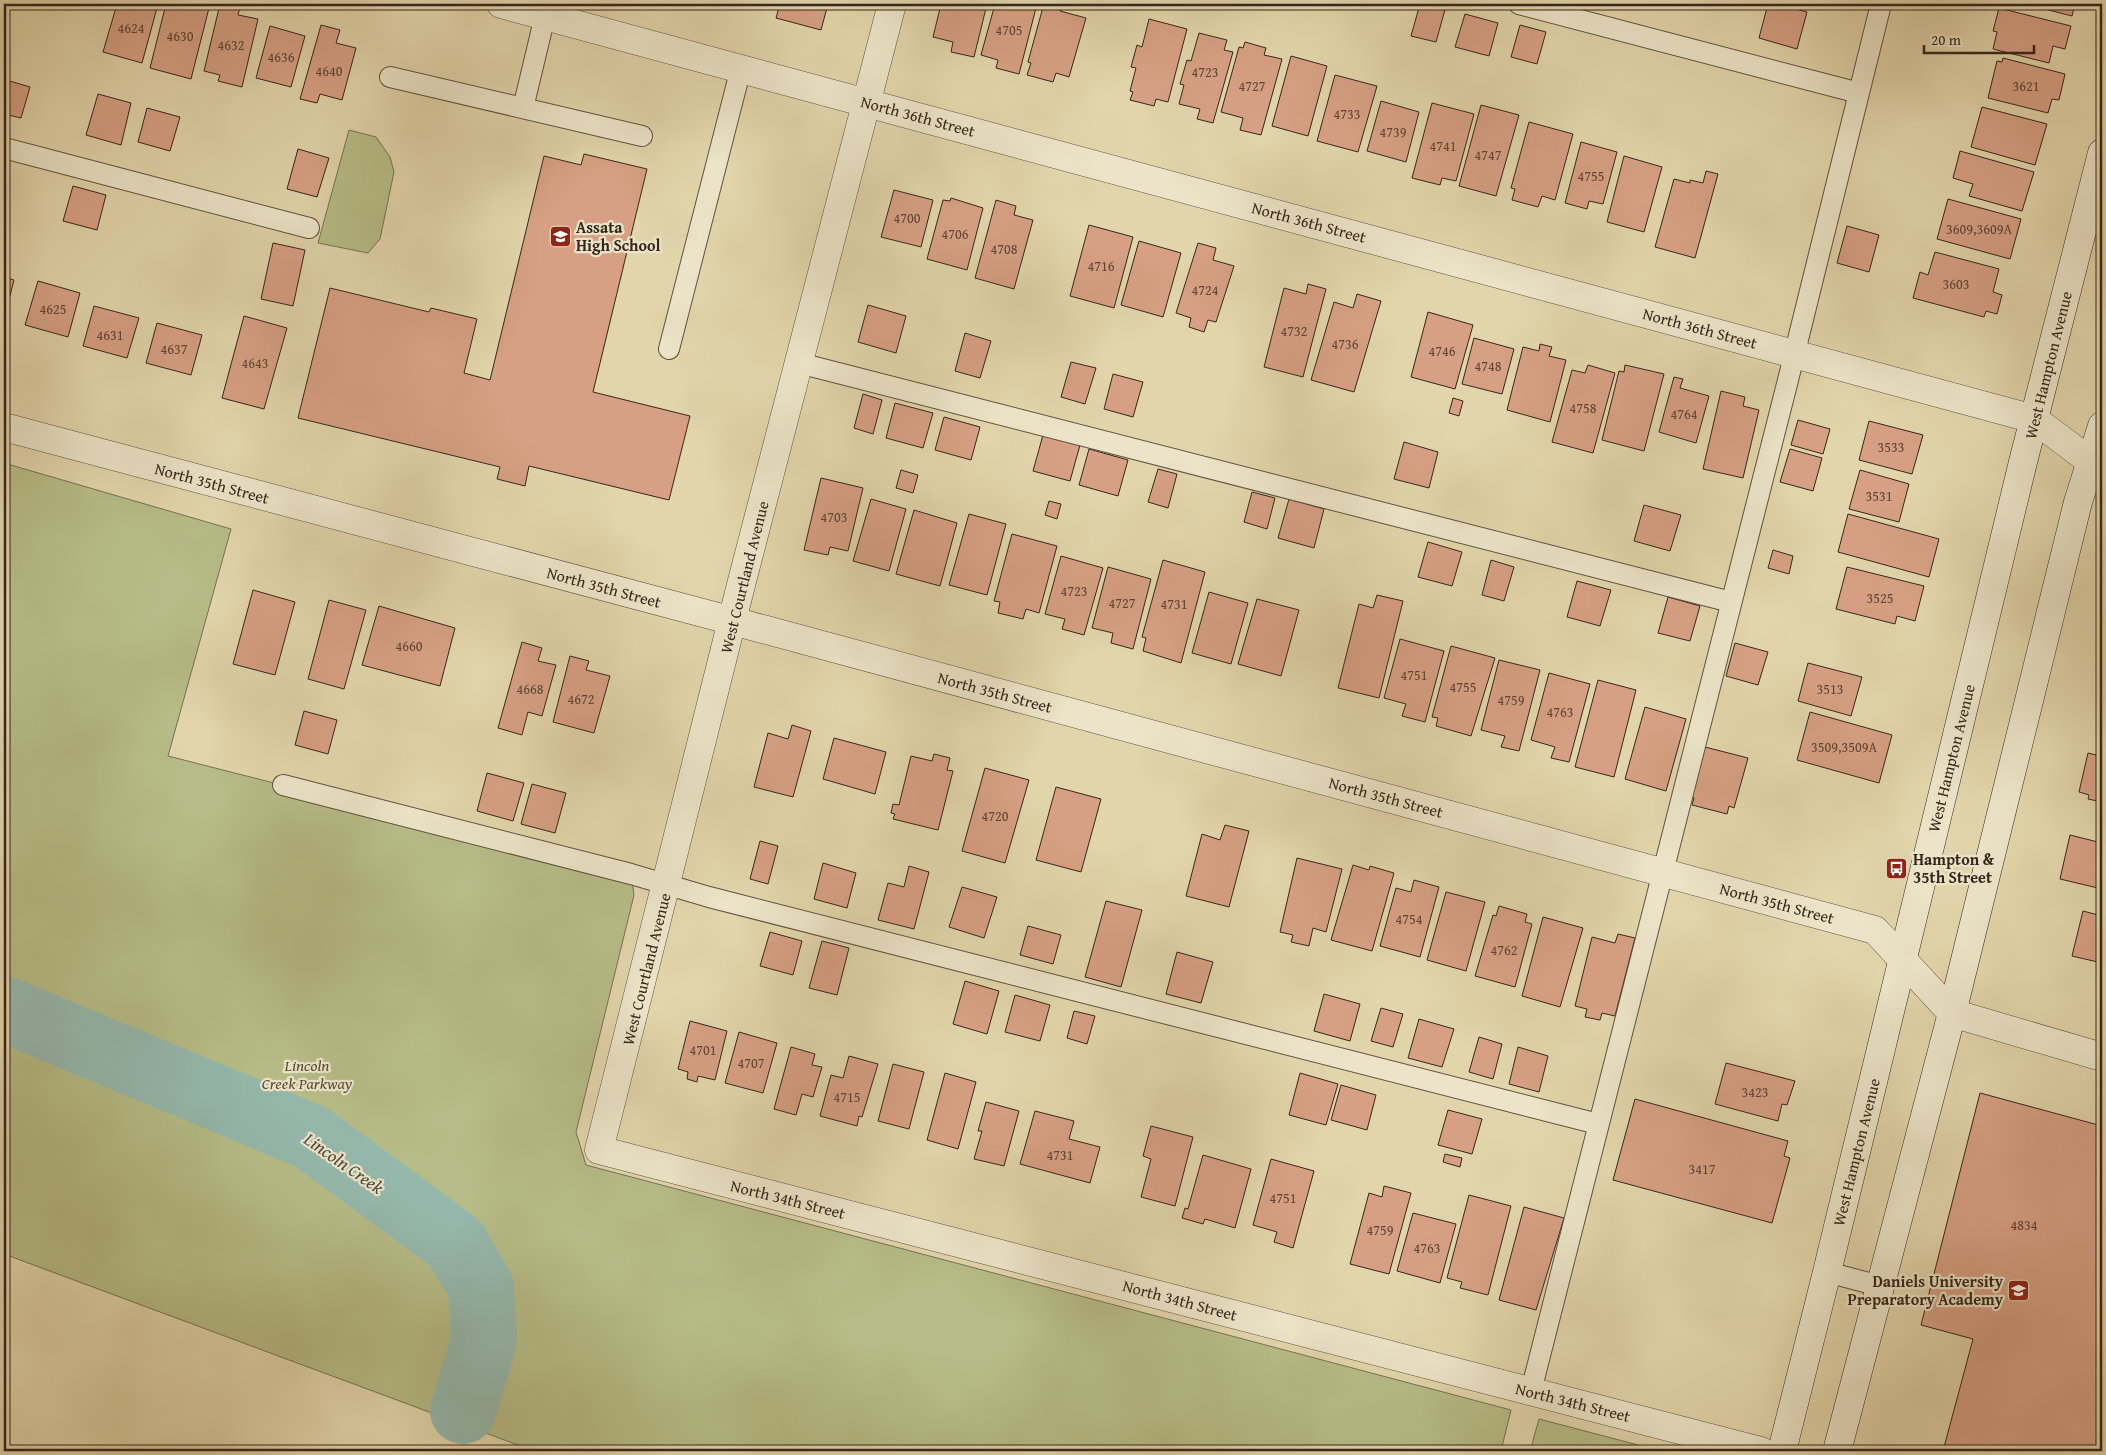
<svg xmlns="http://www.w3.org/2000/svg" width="2106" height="1455" font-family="'Gentium Book Plus',serif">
  <rect width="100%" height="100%" fill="#e2d5ab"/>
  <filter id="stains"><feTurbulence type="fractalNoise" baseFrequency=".004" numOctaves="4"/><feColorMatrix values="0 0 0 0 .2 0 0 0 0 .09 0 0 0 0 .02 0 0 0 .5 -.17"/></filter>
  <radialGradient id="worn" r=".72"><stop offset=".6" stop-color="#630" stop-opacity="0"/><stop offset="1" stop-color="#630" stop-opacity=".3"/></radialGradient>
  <path fill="#b6bc87" stroke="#767151" d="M349,130L376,137L390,157L394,172L380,239L368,253L318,243Z
    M4,463L231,529L168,756L631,874L634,895L576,1132L586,1165L1511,1410L1501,1451H534L4,1254Z
    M1539,1419L1661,1451H1530Z"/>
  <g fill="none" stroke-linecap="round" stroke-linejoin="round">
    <path stroke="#95b8ac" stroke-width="66" d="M4,1009L311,1137L455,1243L481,1287L484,1341L463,1411"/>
  </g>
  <path fill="#d7a084" stroke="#35261b" d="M117,4H158L142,63L103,52Z
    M166,4H210L191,79L150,68Z
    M220,4H241L238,15L258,19L242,87L218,81L220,75L204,71Z
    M780,4H828L821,30L776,18Z
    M941,4H987L974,57L951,52L953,42L933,37Z
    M995,4H1037L1019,74L996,68L998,60L981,55Z
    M1046,4H1063L1060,11L1086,18L1069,77L1056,73L1053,82L1027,75L1031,63L1028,62L1043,7H1045Z
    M1420,4H1437L1446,6L1436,42L1411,36Z
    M1768,4H1777L1807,12L1797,49L1759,38Z
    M2025,4H2075L2072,16Z
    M1999,8L2071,26L2065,49L2053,46L2049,63L1993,49L1997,32L1993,31Z
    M1465,14L1498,23L1489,56L1455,47Z
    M1149,19L1187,29L1168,102L1156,99L1154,106L1130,100L1133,92L1130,91L1136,68L1131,67L1137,45L1142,47Z
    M321,25L340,30L336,43L356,48L342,100L320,94L317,103L300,99Z
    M1520,25L1546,32L1537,64L1511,57Z
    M270,26L305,36L291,87L256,78Z
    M1199,33L1227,40L1224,50L1233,52L1213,123L1197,119L1200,109L1179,104L1184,85L1180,84L1187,60L1191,61Z
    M1245,42L1266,48L1264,55L1282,59L1261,135L1240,130L1243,118L1221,112L1239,47L1243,48Z
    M1291,56L1327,66L1308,136L1272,126Z
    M2003,58L2065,74L2059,100L2052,99L2048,113L1988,98L1997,61L2002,62Z
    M1335,75L1377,86L1358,152L1317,141Z
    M6,80L30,87L21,118L4,114V88Z
    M98,94L131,103L121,145L86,135Z
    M1381,101L1419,112L1406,162L1367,151Z
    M1432,103L1474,114L1456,181L1442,178L1440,185L1412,178Z
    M1481,105L1519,115L1496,196L1459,186Z
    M1982,107L2047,124L2035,165L1971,147Z
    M147,108L180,117L170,151L138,142Z
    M1529,122L1573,134L1555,200L1542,196L1538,207L1512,200L1515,189L1511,188Z
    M1581,142L1617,152L1603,204L1589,201L1587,209L1565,203Z
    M298,149L329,158L317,197L287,189Z
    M1960,151L2034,172L2022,211L1969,196L1973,184L1953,178Z
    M584,154L647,169L593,392L690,416L669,500L529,466L525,486L497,479L500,467L298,418L330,288L429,312L431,308L477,319L464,373L490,380L544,156L581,165Z
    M1624,156L1662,167L1644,232L1607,222Z
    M1706,171L1718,174L1695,258L1655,247L1674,179L1690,183V180L1703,183Z
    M73,186L106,195L97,230L63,221Z
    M894,190L933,200L921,247L881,237Z
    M951,198L983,208L967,270L927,259L943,200L950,201Z
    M1948,199L2021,219L2010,259L1937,239Z
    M996,200L1016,206L1014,215L1033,220L1014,289L975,278Z
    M1089,225L1133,237L1114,308L1070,296Z
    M1847,226L1879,235L1869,272L1837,263Z
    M1139,241L1181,253L1163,317L1121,305Z
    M273,243L305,250L293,306L261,299Z
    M1198,243L1216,248L1213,260L1234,266L1216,322L1208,320L1204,332L1189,327L1191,318L1176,313Z
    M1935,252L1999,269L1993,292L2002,295L1997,314L1986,311L1984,317L1913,298L1920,272L1928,275Z
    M4,277L14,280L4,319Z
    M38,281L80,293L68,337L25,325Z
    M1308,284L1326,289L1303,377L1264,367L1284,288L1306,294Z
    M1357,294L1381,301L1354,392L1311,380L1334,302L1353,308Z
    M868,305L906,316L896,353L858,342Z
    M94,306L139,318L127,358L83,346Z
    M1428,312L1473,325L1455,389L1411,377Z
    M244,316L287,328L264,409L222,398Z
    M157,323L202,335L191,375L146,363Z
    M965,333L991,341L980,378L955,371Z
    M1474,338L1514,349L1502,394L1462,384Z
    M1540,344L1552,347L1549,356L1566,360L1550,422L1507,410L1523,347L1539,351Z
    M1071,362L1096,368L1085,404L1061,397Z
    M1588,365L1615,373L1593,453L1552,442L1572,370L1585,373Z
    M1625,365L1664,374L1644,451L1602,440L1619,371L1624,372Z
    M1113,374L1143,382L1133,417L1104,409Z
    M1674,377L1683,379L1680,388L1709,396L1696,443L1659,432Z
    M1721,391L1745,397L1743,406L1759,410L1743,478L1703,469Z
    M863,394L882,400L873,434L854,428Z
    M1453,398L1463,401L1459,416L1449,413Z
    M895,403L933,413L923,448L886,438Z
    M944,417L980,427L971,460L935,450Z
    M1798,420L1830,429L1823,454L1791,445Z
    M1869,421L1923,435L1912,474L1859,460Z
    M1043,435L1080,445L1070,481L1033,471Z
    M1404,442L1438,452L1429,488L1394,479Z
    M1089,449L1128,460L1118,496L1079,485Z
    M1790,449L1822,458L1813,491L1780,482Z
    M1158,469L1177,474L1168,508L1148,502Z
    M901,470L918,475L913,493L896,488Z
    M1860,470L1909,484L1899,522L1849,509Z
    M821,478L863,488L848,551L830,547L828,555L804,550Z
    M1252,492L1275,498L1267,529L1244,522Z
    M871,499L906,509L889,571L853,561Z
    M1289,499L1324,509L1314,548L1278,538Z
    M1049,501L1061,504L1057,519L1045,515Z
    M1644,505L1681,515L1670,551L1634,541Z
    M914,510L957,523L940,586L896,574Z
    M969,514L1006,524L987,595L949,585Z
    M1848,514L1939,539L1929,577L1838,552Z
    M1012,534L1057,546L1039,613L1026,609L1023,619L998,613L1000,602L994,601Z
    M1428,542L1462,552L1452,586L1418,577Z
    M1773,550L1793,556L1789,574L1768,568Z
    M1061,556L1103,568L1084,635L1062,629L1065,619L1045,614Z
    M1163,560L1205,572L1181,663L1143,651L1146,638L1142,637Z
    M1491,560L1514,567L1504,601L1482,595Z
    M1108,567L1151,579L1133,649L1111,643L1113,633L1092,628Z
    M1847,567L1924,586L1915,621L1897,616L1895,624L1836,609Z
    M1577,581L1611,590L1600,626L1567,617Z
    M253,590L295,602L275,675L233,664Z
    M1209,592L1248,603L1231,664L1192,653Z
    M1377,595L1403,601L1379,698L1338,688L1359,604L1373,608Z
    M1668,597L1700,606L1690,641L1658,633Z
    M1257,599L1299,610L1281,676L1238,664Z
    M329,600L366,610L344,689L308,679Z
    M379,606L455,628L440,686L362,665Z
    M1400,639L1444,651L1425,722L1402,716L1406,704L1384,698Z
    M522,642L542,648L538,661L556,665L542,716L528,712L522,735L498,728Z
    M1735,643L1768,652L1758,685L1726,676Z
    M1451,646L1495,658L1471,736L1436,726L1438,718L1432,717Z
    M570,656L589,661L586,670L610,676L594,733L553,722Z
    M1499,660L1540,670L1519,751L1501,747L1505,736L1481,730Z
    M1808,663L1862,677L1851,716L1798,701Z
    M1549,673L1590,684L1569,762L1551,758L1555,747L1531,740Z
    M1598,680L1636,690L1614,777L1575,767Z
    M1645,707L1686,719L1666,791L1625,779Z
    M304,711L337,720L328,754L295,745Z
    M1810,712L1892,735L1879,783L1797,760Z
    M792,725L811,731L793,797L754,787L768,733L788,739Z
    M834,738L886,752L875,794L823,779Z
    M1705,747L1748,758L1734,808L1729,806L1727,814L1692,805L1694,798L1692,797Z
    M2097,752L2102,753V802L2088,799L2089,795L2079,792L2088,753L2096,755Z
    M934,754L950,758L947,770L953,771L938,830L893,819L895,814L891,813L893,804L899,805L911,756L932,761Z
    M985,768L1029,780L1005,863L962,851Z
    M487,773L524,783L513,821L477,811Z
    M532,784L566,793L555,833L521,824Z
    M1056,787L1101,799L1081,872L1036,860Z
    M1225,825L1249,831L1229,907L1186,896L1202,834L1220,840Z
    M2070,835L2102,843V889L2060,879Z
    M760,841L778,846L768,884L750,879Z
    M1297,858L1342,869L1326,932L1313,928L1309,946L1291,942L1293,935L1280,932Z
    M823,863L856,873L847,908L814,899Z
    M1353,865L1369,870L1370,866L1394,873L1372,951L1331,940Z
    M909,866L929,872L914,929L878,920L888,883L904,887Z
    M1414,880L1439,887L1420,957L1380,946L1396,888L1411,892Z
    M962,887L997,897L984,938L949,927Z
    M1446,892L1485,902L1466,971L1427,960Z
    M1106,901L1142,910L1121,987L1085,977Z
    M1499,906L1527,914L1525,922L1532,924L1515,987L1475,976L1493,915L1496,916Z
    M2083,911L2102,916V963L2072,956Z
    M1543,917L1583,928L1560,1007L1522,996Z
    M1028,926L1061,935L1053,964L1020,955Z
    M770,932L802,941L793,975L760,966Z
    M1618,934L1635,938L1615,1016L1602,1013L1600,1020L1585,1017L1587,1009L1575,1006L1592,937L1615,943Z
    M822,941L849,948L837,995L809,988Z
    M1177,952L1213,962L1201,1003L1166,994Z
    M965,981L999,991L987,1034L953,1024Z
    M1324,994L1360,1004L1350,1041L1314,1031Z
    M1015,995L1050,1005L1040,1041L1005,1032Z
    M1381,1008L1403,1014L1393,1047L1371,1041Z
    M1074,1011L1095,1016L1087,1044L1067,1038Z
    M1419,1019L1454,1029L1442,1067L1408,1058Z
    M690,1021L727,1031L715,1080L698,1076L697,1082L687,1079L688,1072L678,1069Z
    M739,1032L777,1043L763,1093L725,1083Z
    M1479,1037L1502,1044L1493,1079L1469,1072Z
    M791,1047L815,1054L812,1065L822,1067L813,1097L802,1094L796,1115L774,1109Z
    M1518,1047L1548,1056L1539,1092L1509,1084Z
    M849,1056L878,1064L862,1117L859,1116L857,1126L820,1116L831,1075L843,1078Z
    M1726,1063L1795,1081L1787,1105L1782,1104L1778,1121L1715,1104Z
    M893,1064L924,1072L909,1129L878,1121Z
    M945,1073L976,1082L958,1149L927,1140Z
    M1300,1073L1338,1084L1326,1125L1289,1115Z
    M1341,1085L1376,1095L1367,1130L1331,1120Z
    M1980,1093L2102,1126V1451H1943L1973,1339L1921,1325Z
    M1635,1099L1788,1141L1784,1156L1790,1158L1772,1223L1613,1180Z
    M986,1102L1019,1111L1004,1166L974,1159L982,1131H978Z
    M1448,1110L1482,1119L1472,1154L1438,1145Z
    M1035,1111L1074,1121L1069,1139L1100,1147L1090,1183L1020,1164Z
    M1151,1126L1193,1137L1175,1206L1141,1197L1151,1159L1143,1156Z
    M1445,1154L1462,1158L1460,1167L1443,1162Z
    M1203,1155L1251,1169L1235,1228L1205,1219L1203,1224L1182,1218L1185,1208L1188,1209Z
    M1271,1159L1314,1171L1293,1248L1274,1242L1277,1232L1253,1225Z
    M1384,1186L1411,1193L1389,1274L1350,1264L1369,1193L1382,1197Z
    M1469,1195L1511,1206L1488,1295L1460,1288L1462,1282L1447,1278Z
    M1524,1207L1564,1218L1536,1310L1499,1300Z
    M1413,1213L1456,1224L1440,1283L1397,1271Z"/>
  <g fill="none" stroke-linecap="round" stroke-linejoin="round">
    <defs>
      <path id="service" d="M1519,4L1859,93
        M390,77L642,136
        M523,108L545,16
        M4,148L309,228
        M669,349L741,68
        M799,363L1731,602
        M283,785L631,874L709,897L1598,1124
        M1827,1272L1880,1286
        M1531,1391L1786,388L1881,4"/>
      <path id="minor" d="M501,4L2034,419L2102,470
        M892,4L742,581L599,1150L1761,1451
        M4,427L733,621L1875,930L1952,1013L2102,1057"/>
      <path id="secondary" d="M1782,1451L1827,1272L2023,462L2102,153
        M1837,1451L1952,1013L2078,502L2102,426"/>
    </defs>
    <use href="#service" stroke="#60523f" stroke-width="22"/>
    <use href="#minor" stroke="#60523f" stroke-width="29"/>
    <use href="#secondary" stroke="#35261b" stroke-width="29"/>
    <use href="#service" stroke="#ece4c8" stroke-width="20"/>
    <use href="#minor" stroke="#ece4c8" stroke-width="28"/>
    <use href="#secondary" stroke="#ece4c8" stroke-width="28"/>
  </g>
  <defs>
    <symbol id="school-square" viewBox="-11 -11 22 22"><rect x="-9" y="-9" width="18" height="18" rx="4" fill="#8f2418" stroke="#ece4c8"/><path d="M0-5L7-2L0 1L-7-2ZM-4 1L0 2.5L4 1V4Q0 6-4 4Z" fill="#fff"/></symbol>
    <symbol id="bus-square" viewBox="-11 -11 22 22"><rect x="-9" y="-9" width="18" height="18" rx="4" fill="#8f2418" stroke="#ece4c8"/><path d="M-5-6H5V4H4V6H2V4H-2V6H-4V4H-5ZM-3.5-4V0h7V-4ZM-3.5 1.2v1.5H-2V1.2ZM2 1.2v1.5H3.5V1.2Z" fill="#fff"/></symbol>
  </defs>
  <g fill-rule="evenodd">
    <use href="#school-square" x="548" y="224" width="25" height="25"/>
    <use href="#bus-square" x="1884" y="856" width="25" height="25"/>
    <use href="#school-square" x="2006" y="1278" width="25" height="25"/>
  </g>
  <g text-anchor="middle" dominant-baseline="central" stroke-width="4.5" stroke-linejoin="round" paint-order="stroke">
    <g font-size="14" fill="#5e4435">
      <text x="131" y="28">4624</text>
      <text x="1009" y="30">4705</text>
      <text x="180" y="36">4630</text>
      <text x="231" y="45">4632</text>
      <text x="281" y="57">4636</text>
      <text x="329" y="71">4640</text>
      <text x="1205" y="72">4723</text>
      <text x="1252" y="86">4727</text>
      <text x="2026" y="86">3621</text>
      <text x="1347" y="114">4733</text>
      <text x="1393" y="132">4739</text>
      <text x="1443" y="146">4741</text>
      <text x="1488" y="155">4747</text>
      <text x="1591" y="176">4755</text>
      <text x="907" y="218">4700</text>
      <text x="1979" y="229">3609,3609A</text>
      <text x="955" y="234">4706</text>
      <text x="1004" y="249">4708</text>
      <text x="1101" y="266">4716</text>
      <text x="1956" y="284">3603</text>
      <text x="1205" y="290">4724</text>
      <text x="53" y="309">4625</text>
      <text x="1294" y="331">4732</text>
      <text x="110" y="335">4631</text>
      <text x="1345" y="344">4736</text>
      <text x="174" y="349">4637</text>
      <text x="1442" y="351">4746</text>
      <text x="255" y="363">4643</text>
      <text x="1488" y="366">4748</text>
      <text x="1583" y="408">4758</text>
      <text x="1684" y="414">4764</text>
      <text x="1891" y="447">3533</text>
      <text x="1879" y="496">3531</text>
      <text x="834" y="517">4703</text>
      <text x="1074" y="591">4723</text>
      <text x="1880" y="598">3525</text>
      <text x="1122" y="603">4727</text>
      <text x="1174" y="604">4731</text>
      <text x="409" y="646">4660</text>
      <text x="1414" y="675">4751</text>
      <text x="1463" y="687">4755</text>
      <text x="530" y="689">4668</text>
      <text x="1830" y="689">3513</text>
      <text x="581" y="699">4672</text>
      <text x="1511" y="700">4759</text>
      <text x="1560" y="712">4763</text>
      <text x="1844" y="747">3509,3509A</text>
      <text x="995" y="816">4720</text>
      <text x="1409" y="919">4754</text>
      <text x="1504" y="950">4762</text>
      <text x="703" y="1050">4701</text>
      <text x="751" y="1063">4707</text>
      <text x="1755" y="1092">3423</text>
      <text x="847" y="1097">4715</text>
      <text x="1060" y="1155">4731</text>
      <text x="1702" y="1169">3417</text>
      <text x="1283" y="1198">4751</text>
      <text x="2024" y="1225">4834</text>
      <text x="1380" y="1230">4759</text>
      <text x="1427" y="1248">4763</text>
    </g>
    <g font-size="16" fill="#35261b" stroke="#ece4c8">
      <text transform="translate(918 116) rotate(15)">North 36th Street</text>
      <text transform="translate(1309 222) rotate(15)">North 36th Street</text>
      <text transform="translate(1700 328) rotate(15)">North 36th Street</text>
      <text transform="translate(2048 365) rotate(-76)">West Hampton Avenue</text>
      <text transform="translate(212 483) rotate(15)">North 35th Street</text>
      <text transform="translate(744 577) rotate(-76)">West Courtland Avenue</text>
      <text transform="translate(604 587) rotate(15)">North 35th Street</text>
      <text transform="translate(995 692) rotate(15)">North 35th Street</text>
      <text transform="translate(1951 758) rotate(-76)">West Hampton Avenue</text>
      <text transform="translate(1386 797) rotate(15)">North 35th Street</text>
      <text transform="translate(1777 903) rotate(15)">North 35th Street</text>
      <text transform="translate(646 969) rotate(-76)">West Courtland Avenue</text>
      <text transform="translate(1856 1152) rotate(-76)">West Hampton Avenue</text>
      <text transform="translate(788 1199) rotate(14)">North 34th Street</text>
      <text transform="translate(1180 1300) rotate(15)">North 34th Street</text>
      <text transform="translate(1573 1402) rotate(14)">North 34th Street</text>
    </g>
    <g font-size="16" font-weight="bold" fill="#35261b" stroke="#ece4c8" text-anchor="start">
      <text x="576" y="227">Assata<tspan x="576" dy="18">High School</tspan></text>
      <text x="1913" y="859">Hampton &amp;<tspan x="1913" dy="18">35th Street</tspan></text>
      <text x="2003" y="1281" text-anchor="end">Daniels University<tspan x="2003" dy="18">Preparatory Academy</tspan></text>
    </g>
    <g font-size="16" font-style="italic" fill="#554c36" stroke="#ece4c8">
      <text x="307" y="1065">Lincoln<tspan x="307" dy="18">Creek Parkway</tspan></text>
    </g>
    <g font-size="18" font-style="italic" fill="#4d4a3f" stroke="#ece4c8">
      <text transform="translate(344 1163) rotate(35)">Lincoln Creek</text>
    </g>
  </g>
  <rect width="2106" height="1455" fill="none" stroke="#e2d5ab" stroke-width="20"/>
  <rect x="5" y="5" width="2096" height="1445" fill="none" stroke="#35261b" stroke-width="2.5"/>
  <rect x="10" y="10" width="2086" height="1435" fill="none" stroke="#35261b"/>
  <path d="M1924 45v8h110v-8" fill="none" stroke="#35261b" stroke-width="2.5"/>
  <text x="1931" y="45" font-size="15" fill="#35261b" stroke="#ece4c8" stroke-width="4" paint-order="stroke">20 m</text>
  <rect width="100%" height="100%" filter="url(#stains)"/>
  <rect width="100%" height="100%" fill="url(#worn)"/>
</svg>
